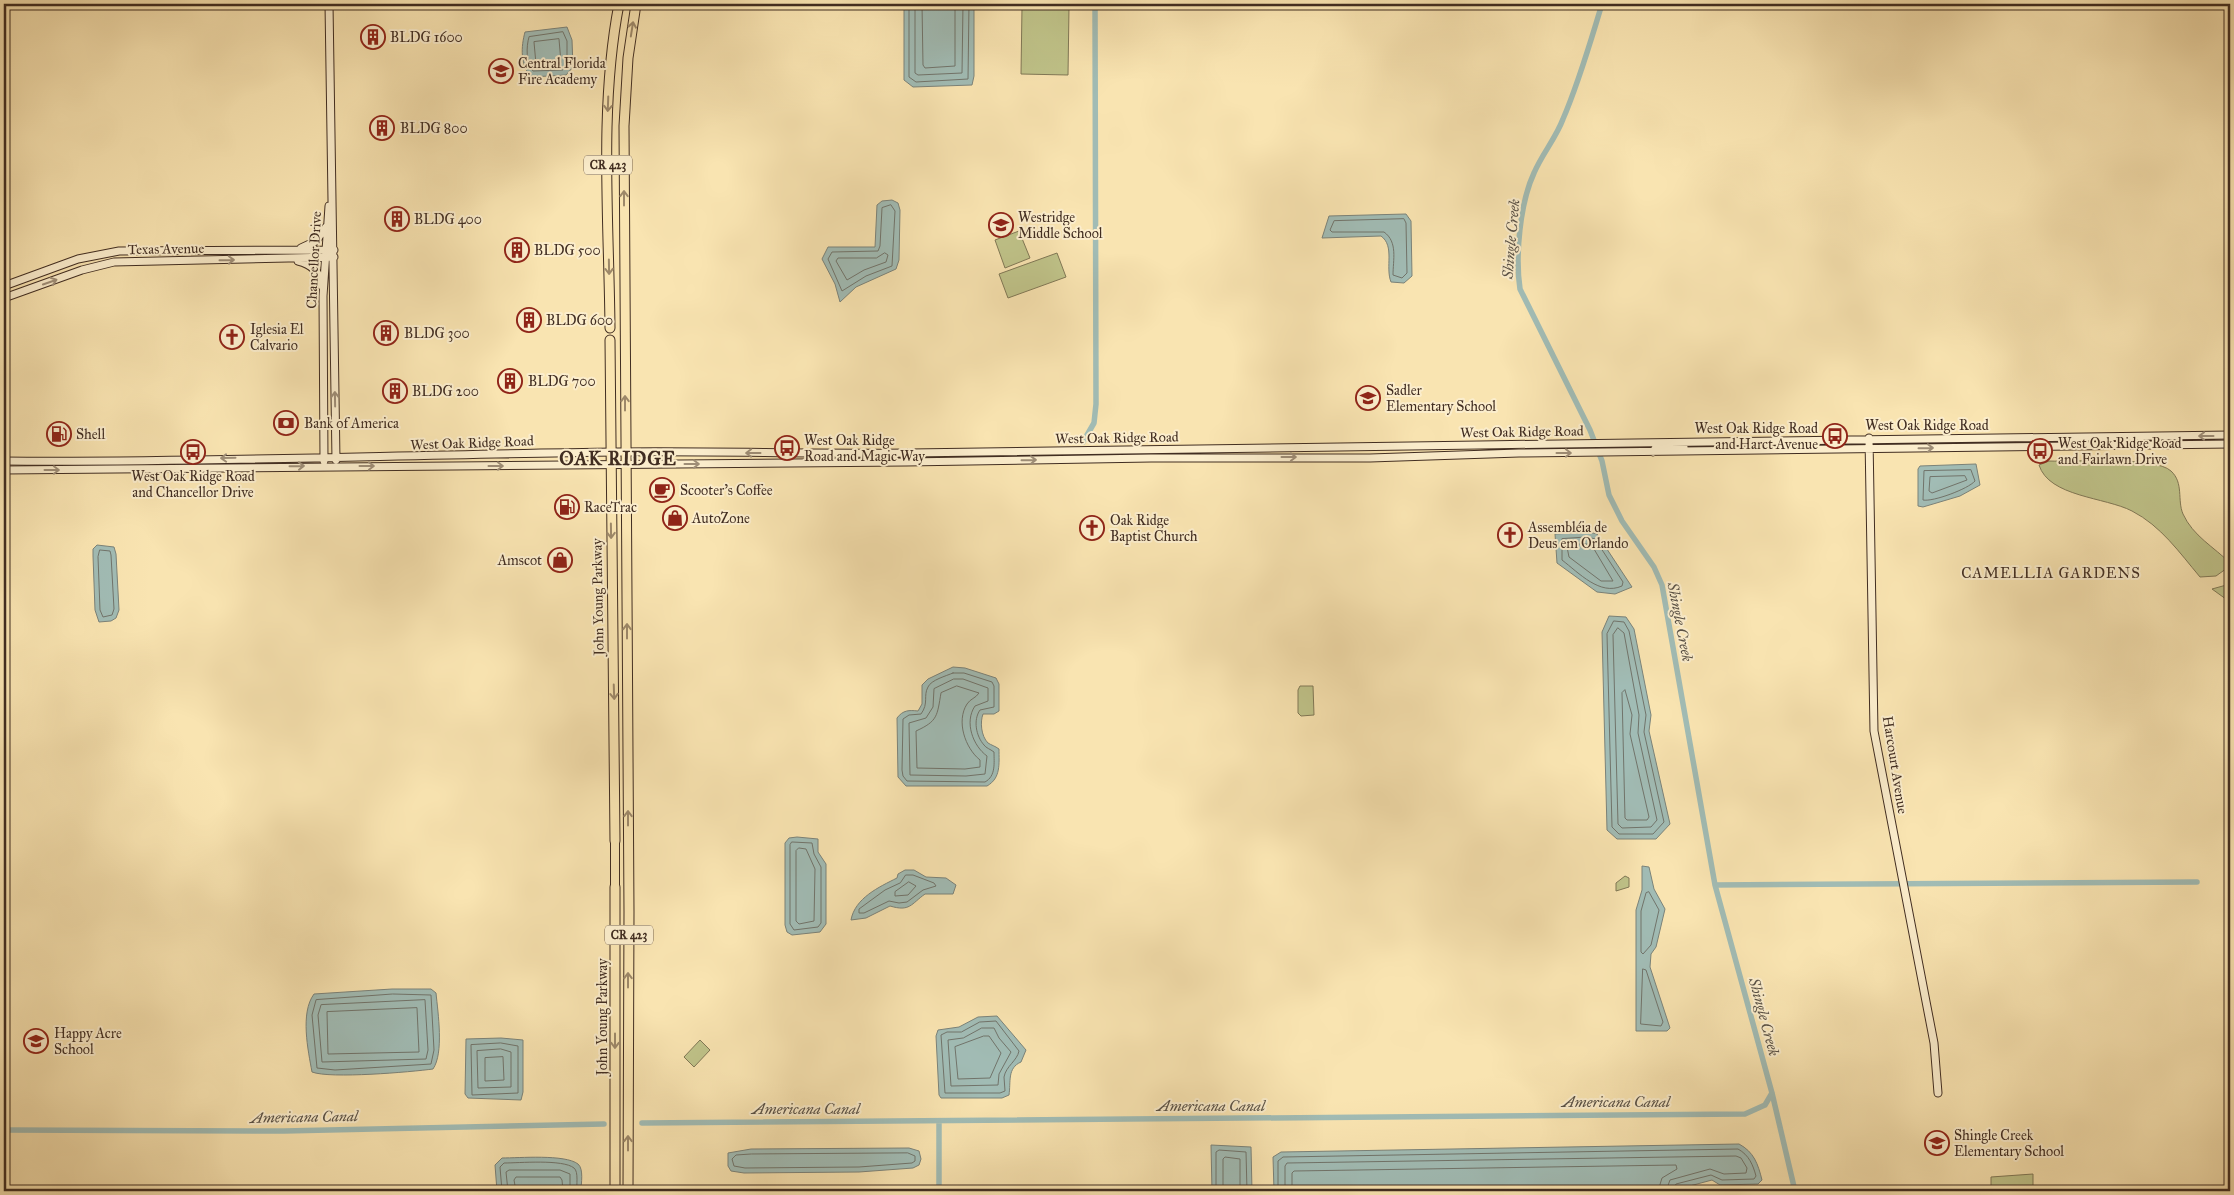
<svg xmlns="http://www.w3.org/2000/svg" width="2234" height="1195" font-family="'IM FELL Great Primer',serif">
  <rect width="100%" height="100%" fill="#f9e4b1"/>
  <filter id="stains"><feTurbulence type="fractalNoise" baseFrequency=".004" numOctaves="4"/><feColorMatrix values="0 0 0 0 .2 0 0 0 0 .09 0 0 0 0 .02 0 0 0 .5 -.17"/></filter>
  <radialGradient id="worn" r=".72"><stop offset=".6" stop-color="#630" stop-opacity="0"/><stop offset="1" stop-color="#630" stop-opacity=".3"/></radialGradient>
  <path fill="#c0c48a" stroke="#807856" d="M1022,7L1069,8L1068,75L1021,74Z
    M1019,231L1030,258L1005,268L995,240Z
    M1057,253L1066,277L1008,298L999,274Z
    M2049,461C2074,462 2155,456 2171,471C2184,483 2177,500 2183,514C2193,536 2214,547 2230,563V566L2216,576L2200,577C2179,552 2161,526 2132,511C2105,497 2049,497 2039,465Z
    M2230,584V602L2212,589Z
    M1300,686H1313L1314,715L1301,716L1298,713V690Z
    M1625,876L1629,878V887L1616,891V883Z
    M700,1040L710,1050L694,1067L684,1057Z
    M2033,1174V1191L1991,1190V1177Z"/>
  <path fill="#a1bcb5" stroke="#7b837a" d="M904,4H974V76L972,85L913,87L904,80Z
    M567,27L572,40L573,67L566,75L531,77C520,64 521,47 525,32Z
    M892,200L898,203L900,210L899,260L896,269L856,287L840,302L835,284L822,259L828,247H875L877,205L882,201Z
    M1406,214L1411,221L1412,276L1404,283L1391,282C1385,267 1395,246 1381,236L1322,238L1329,216Z
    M1976,464L1980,485L1960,496L1923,507L1918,506V469L1920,466Z
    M1589,532L1597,534L1632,587L1615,594L1597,592L1557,563L1555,534Z
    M97,545L114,547L116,554L119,610L116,618L111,621L99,622L95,610L93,556V549Z
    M1609,616L1626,617L1634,629L1651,715L1649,731L1670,824L1656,839H1617L1607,830L1602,632Z
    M953,667L965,668L996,678L999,684V711L994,714H983C980,722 981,736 988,743C991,745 995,746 999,749C999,764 1001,778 987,786H906L898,777L897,718C903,710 909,710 918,711L922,704V685L928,679Z
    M797,837L818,839V852L826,864V924L820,932L792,935L787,932L785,925V843L789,838Z
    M1642,866L1649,867L1654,889L1665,909L1656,947L1651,954L1650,967L1670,1028L1667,1031H1636V910L1642,890Z
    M905,870H914L926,877L946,878L956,885L953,894H925C911,904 910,912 890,906L866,918L851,920C855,898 879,887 897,878L898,874Z
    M392,989H431L436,993C438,1013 444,1053 433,1069C411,1072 330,1079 312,1072C308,1050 300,1013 314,994Z
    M997,1016L1026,1050L1021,1062C1007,1068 1011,1082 1009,1095L1002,1098H941L939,1095L936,1036L938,1030L959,1027L978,1017Z
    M501,1038L523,1040V1092L521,1100L468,1098L465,1094L466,1039Z
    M1739,1144C1754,1152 1758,1164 1762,1180L1758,1184L1720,1185L1712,1180L1671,1191H1274L1273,1157L1281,1152Z
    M1211,1145L1251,1147L1252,1191H1212Z
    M909,1148L919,1151L921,1159L919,1165L913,1168L859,1172L744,1173L731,1171L728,1166V1153L751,1149Z
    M502,1158C519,1158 565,1154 578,1164C584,1169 581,1184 581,1191H497L495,1165Z"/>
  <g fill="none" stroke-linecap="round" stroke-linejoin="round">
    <path stroke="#71746b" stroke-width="1" d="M909,4V77L916,82L968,79L969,4
      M915,4V73L918,75L962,73L963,4
      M922,4L923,65L925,68L955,66V4
      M563,32L567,41V66L563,70L533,71C526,63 526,47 529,37Z
      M559,39L561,63L536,64L534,42Z
      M891,205L895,211L892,266L866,276L842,291L828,259L832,252L878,251L880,246L882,208Z
      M1404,219L1406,223L1407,273L1402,278L1393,275C1393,260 1398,242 1384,232H1332L1330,230L1334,221Z
      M885,253L888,255L886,262L864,270L847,280L836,261L838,258H876Z
      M1971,470L1975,481C1968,489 1933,502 1923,500L1924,471Z
      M1965,476L1967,480L1932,493L1929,491L1930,477Z
      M1588,537L1595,539L1623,582L1622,586C1600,596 1579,573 1562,560V539Z
      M1570,544H1591L1613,581H1601L1569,557L1567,547Z
      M100,550L110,551L111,555L114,609L112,615L103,617L100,610L98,557Z
      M1614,621L1624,622L1629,631L1646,715L1644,732L1664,822L1653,834H1619L1612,827L1607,634Z
      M1618,628L1624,633L1639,715L1638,733L1657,820L1651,827L1622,828L1618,824L1613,635Z
      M953,673H964L992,682L994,686V707L980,710C973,720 976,736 984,745C986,748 990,749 994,752C994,763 996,776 985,782L907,781L903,776L902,770L903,719L909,715L921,714C929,703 923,696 928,687C931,680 946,676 953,673Z
      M954,679H963L988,688V701L975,706C964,722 973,746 987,756L985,774L966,776L910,775L909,723L926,718L933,707L934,689Z
      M957,686L979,693C976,698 970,699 967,704C956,721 965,748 980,760V767L965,769L917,768L916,731C938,721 937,716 941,693Z
      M1625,690L1632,715L1630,734L1649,817L1647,820H1627L1625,818L1622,693Z
      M792,842L812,843L814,854L821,867V923L818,927L794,930L790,924V845Z
      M799,848L806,849L815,869L814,921L799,924L796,921V851Z
      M906,875H913L934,883L936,886L923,890L907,902L899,903L889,901L864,913H859V909L885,890L900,883Z
      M909,882L916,886L908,895L895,896V892Z
      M1649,892L1659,910L1651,945L1643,954L1641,952V911L1646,893Z
      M1643,969L1646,970L1663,1022L1661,1026L1641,1024Z
      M393,994L431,995L434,1050L431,1064L335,1070L317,1068L312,1015L316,1000Z
      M425,1000L428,1050L426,1059L322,1062L318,1015L321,1005Z
      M417,1008L419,1052L328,1054L327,1012Z
      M980,1022L996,1021L1019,1051C1017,1061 1006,1066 1004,1077C1004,1082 1005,1086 1005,1091L1000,1093H945L941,1035L947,1032H961Z
      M982,1028H994L999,1038L1011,1052L999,1074L998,1085L951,1086L948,1040L963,1038Z
      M984,1036H989L1001,1053L990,1078L958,1079L955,1047Z
      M501,1043L518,1046V1093L472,1095L471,1045Z
      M501,1049L511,1052V1087L478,1088L477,1051Z
      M503,1057L504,1080L485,1081V1058Z
      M908,1153L915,1156V1161L912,1163L859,1167L745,1168L734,1166L732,1159L736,1155L751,1154Z
      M502,1191L500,1167L504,1163C519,1163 563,1159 574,1168C579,1172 576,1186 577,1191
      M508,1191L506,1172L509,1170H560L570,1174V1191
      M516,1191L514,1180L516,1177H560L562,1180L563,1191
      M1216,1191V1152L1219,1150L1246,1152L1247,1191
      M1223,1191V1159L1225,1157L1240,1159V1191
      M1278,1191V1161L1283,1157L1738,1149C1749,1155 1753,1165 1756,1176L1754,1179L1722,1180L1711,1175L1676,1184L1672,1191
      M1285,1191V1166L1287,1163L1736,1156L1741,1158L1747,1168L1746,1173L1724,1174L1710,1169L1670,1180L1666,1191
      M1292,1191V1173L1294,1171L1676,1165L1677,1169L1662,1178L1658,1191"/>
    <path stroke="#a1bcb5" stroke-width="5.5" d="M1602,4C1590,43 1579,82 1563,119C1556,138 1542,154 1534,173C1520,203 1515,256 1520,289L1590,430L1602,461L1609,495L1622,521L1654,567L1662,585L1715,885L1772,1093L1795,1191
      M1083,442L1094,423L1096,404L1095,4
      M1715,885L2197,882
      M939,1121V1191
      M642,1123L1745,1114L1765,1105L1772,1093
      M4,1130L284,1131L604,1124"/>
    <defs>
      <path id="secondary" d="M329,4L336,460
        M301,248L316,241L326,227
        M298,261C311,264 320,272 322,286
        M4,286L78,259L119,251L334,250
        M4,298L82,270L114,262L334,257
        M1869,438L1874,731L1934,1043L1938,1093
        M1653,452L1656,447H1684
        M4,461C209,463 414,454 619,452C716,451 813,454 910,453C1350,448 1790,439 2230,435
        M324,461L323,296L329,206
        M4,470L906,462L1151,458H1370L1519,453L2230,444"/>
      <path id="primary" d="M615,841V887"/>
      <path id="highway" d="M610,328C609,222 599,107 619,4
        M610,340L615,841
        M615,1191V887
        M628,1191L629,911L624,126L628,58L636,4"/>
    </defs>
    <use href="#secondary" stroke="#412d21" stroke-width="9"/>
    <use href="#primary" stroke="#412d21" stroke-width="10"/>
    <use href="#highway" stroke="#412d21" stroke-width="11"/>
    <use href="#secondary" stroke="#fbedcc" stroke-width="7"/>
    <use href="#primary" stroke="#f9e4b1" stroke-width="8"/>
    <use href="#highway" stroke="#f9e4b1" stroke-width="9"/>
  </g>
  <defs><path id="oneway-shaft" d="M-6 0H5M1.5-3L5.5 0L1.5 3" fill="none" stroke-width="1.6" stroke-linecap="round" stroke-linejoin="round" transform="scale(1.25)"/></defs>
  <g stroke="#9d8869">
    <use href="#oneway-shaft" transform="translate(632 29) rotate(-81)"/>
    <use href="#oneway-shaft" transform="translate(608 104) rotate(92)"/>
    <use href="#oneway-shaft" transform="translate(624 198) rotate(-90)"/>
    <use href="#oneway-shaft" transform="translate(609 267) rotate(89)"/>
    <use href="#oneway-shaft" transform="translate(625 403) rotate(-90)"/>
    <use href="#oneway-shaft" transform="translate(611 531) rotate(89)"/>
    <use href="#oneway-shaft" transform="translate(627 631) rotate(-90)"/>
    <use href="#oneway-shaft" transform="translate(614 692) rotate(88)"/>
    <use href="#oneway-shaft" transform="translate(628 818) rotate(-90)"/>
    <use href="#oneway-shaft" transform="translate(628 980) rotate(-90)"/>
    <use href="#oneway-shaft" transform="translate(615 1041) rotate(90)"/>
    <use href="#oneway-shaft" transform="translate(628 1143) rotate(-90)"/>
  </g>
  <g stroke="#9e8d76">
    <use href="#oneway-shaft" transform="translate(227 260) rotate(-1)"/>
    <use href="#oneway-shaft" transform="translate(50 282) rotate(-19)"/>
    <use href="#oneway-shaft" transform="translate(335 399) rotate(-91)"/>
    <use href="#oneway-shaft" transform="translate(2206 436) rotate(180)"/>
    <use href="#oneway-shaft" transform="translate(1926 448) rotate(-1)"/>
    <use href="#oneway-shaft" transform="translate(753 453) rotate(-180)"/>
    <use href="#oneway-shaft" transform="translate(1564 453)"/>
    <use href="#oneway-shaft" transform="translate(1289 457)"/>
    <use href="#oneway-shaft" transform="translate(228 458) rotate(179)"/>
    <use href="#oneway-shaft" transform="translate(1029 460) rotate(-1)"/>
    <use href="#oneway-shaft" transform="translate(692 464)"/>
    <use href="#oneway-shaft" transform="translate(297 466) rotate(-1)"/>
    <use href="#oneway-shaft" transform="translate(367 466)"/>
    <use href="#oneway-shaft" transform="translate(496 466)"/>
    <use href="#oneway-shaft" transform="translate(52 470)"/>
  </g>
  <defs>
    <symbol id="building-ring" viewBox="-11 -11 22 22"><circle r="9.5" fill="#fbedcc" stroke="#8f2418" stroke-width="1.5"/><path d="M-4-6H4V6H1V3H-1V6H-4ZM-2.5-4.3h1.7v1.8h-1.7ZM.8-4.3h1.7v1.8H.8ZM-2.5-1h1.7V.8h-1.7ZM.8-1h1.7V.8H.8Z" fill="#8f2418"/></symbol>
    <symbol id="school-ring" viewBox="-11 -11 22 22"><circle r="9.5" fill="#fbedcc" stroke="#8f2418" stroke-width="1.5"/><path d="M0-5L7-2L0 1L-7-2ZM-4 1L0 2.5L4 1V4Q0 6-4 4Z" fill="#8f2418"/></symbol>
    <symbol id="church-ring" viewBox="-11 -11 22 22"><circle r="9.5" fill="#fbedcc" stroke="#8f2418" stroke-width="1.5"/><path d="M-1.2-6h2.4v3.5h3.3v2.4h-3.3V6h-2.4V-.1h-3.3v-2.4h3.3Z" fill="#8f2418"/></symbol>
    <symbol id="bank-ring" viewBox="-11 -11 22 22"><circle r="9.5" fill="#fbedcc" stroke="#8f2418" stroke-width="1.5"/><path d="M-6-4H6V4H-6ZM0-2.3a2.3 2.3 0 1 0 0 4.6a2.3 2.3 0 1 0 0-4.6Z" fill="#8f2418"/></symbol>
    <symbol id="fuel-ring" viewBox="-11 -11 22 22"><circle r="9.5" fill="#fbedcc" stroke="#8f2418" stroke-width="1.5"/><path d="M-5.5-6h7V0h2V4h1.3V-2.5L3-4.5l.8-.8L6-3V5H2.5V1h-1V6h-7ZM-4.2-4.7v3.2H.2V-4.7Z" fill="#8f2418"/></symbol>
    <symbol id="bus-ring" viewBox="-11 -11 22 22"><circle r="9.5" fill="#fbedcc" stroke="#8f2418" stroke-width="1.5"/><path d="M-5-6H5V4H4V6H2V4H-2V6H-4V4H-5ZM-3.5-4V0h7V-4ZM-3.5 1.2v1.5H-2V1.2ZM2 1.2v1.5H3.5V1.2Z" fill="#8f2418"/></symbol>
    <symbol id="cafe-ring" viewBox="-11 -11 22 22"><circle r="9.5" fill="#fbedcc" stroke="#8f2418" stroke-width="1.5"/><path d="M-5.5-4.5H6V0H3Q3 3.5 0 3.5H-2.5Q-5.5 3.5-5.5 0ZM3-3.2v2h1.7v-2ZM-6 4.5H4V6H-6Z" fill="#8f2418"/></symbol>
    <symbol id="shop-ring" viewBox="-11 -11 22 22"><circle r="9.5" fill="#fbedcc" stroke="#8f2418" stroke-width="1.5"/><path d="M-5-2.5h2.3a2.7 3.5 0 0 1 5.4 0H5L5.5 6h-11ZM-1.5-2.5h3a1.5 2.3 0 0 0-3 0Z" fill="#8f2418"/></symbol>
  </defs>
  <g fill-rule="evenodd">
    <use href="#building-ring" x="359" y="23" width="28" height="28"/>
    <use href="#school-ring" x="487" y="57" width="28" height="28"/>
    <use href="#building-ring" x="368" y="114" width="28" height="28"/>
    <use href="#building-ring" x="383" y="205" width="28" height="28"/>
    <use href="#school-ring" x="987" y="211" width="28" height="28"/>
    <use href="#building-ring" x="503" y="236" width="28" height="28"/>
    <use href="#building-ring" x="515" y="306" width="28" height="28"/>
    <use href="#building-ring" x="372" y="319" width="28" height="28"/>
    <use href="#church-ring" x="218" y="323" width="28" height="28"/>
    <use href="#building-ring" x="496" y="367" width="28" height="28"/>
    <use href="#building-ring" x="381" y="377" width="28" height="28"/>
    <use href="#school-ring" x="1354" y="384" width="28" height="28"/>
    <use href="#bank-ring" x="272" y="409" width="28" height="28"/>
    <use href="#fuel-ring" x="45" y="420" width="28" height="28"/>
    <use href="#bus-ring" x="1821" y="422" width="28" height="28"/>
    <use href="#bus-ring" x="773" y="434" width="28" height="28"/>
    <use href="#bus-ring" x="2026" y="437" width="28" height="28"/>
    <use href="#bus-ring" x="179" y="438" width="28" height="28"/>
    <use href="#cafe-ring" x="648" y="476" width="28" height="28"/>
    <use href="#fuel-ring" x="553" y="493" width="28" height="28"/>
    <use href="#shop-ring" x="661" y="504" width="28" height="28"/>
    <use href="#church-ring" x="1078" y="514" width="28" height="28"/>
    <use href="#church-ring" x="1496" y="521" width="28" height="28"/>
    <use href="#shop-ring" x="546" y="546" width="28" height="28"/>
    <use href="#school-ring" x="22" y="1027" width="28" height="28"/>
    <use href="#school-ring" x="1923" y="1129" width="28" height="28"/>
  </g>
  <g text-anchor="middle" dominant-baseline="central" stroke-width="4" stroke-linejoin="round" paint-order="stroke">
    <g fill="#fbedcc" stroke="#796754" stroke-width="1">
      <rect x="584" y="155.5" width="48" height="19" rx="4"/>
      <rect x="605" y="925.5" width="48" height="19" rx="4"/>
    </g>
    <g font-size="12" font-weight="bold" fill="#412d21">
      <text x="608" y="165">CR 423</text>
      <text x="629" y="935">CR 423</text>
    </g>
    <g font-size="14" fill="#412d21" stroke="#fbedcc" text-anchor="start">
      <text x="390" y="37">BLDG 1600</text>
      <text x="518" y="63">Central Florida<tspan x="518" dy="16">Fire Academy</tspan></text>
      <text x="400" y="128">BLDG 800</text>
      <text x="1018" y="217">Westridge<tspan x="1018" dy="16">Middle School</tspan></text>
      <text x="414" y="219">BLDG 400</text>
      <text x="534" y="250">BLDG 500</text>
      <text x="546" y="320">BLDG 600</text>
      <text x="250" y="329">Iglesia El<tspan x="250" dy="16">Calvario</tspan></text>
      <text x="404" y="333">BLDG 300</text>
      <text x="528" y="381">BLDG 700</text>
      <text x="1386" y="390">Sadler<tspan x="1386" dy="16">Elementary School</tspan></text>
      <text x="412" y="391">BLDG 200</text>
      <text x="304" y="423">Bank of America</text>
      <text x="1818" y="428" text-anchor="end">West Oak Ridge Road<tspan x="1818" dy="16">and Harct Avenue</tspan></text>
      <text x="76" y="434">Shell</text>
      <text x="804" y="440">West Oak Ridge<tspan x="804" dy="16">Road and Magic Way</tspan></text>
      <text x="2058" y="443">West Oak Ridge Road<tspan x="2058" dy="16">and Fairlawn Drive</tspan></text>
      <text x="193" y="476" text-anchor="middle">West Oak Ridge Road<tspan x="193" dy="16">and Chancellor Drive</tspan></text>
      <text x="680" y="490">Scooter's Coffee</text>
      <text x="584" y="507">RaceTrac</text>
      <text x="692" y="518">AutoZone</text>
      <text x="1110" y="520">Oak Ridge<tspan x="1110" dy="16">Baptist Church</tspan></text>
      <text x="1528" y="527">Assembléia de<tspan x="1528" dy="16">Deus em Orlando</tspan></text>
      <text x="542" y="560" text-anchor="end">Amscot</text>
      <text x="54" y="1033">Happy Acre<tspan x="54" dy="16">School</tspan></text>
      <text x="1954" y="1135">Shingle Creek<tspan x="1954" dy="16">Elementary School</tspan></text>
    </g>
    <g font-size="14" fill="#412d21" stroke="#fbedcc">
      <text transform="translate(166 249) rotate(-1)">Texas Avenue</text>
      <text transform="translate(314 260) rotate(-87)">Chancellor Drive</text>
      <text x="1927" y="425">West Oak Ridge Road</text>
      <text transform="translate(1522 432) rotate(-1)">West Oak Ridge Road</text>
      <text transform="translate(1117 438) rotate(-1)">West Oak Ridge Road</text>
      <text transform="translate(472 443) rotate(-2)">West Oak Ridge Road</text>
      <text transform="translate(598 597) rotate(-91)">John Young Parkway</text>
      <text transform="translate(1895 765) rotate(81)">Harcourt Avenue</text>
      <text transform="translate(602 1017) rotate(-90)">John Young Parkway</text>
    </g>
    <g font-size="15" font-style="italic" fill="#595146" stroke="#fbedcc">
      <text transform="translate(1511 239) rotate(-85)">Shingle Creek</text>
      <text transform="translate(1680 622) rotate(79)">Shingle Creek</text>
      <text transform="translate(1764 1017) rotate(75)">Shingle Creek</text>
      <text x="1616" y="1102">Americana Canal</text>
      <text x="1211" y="1106">Americana Canal</text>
      <text x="806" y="1109">Americana Canal</text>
      <text transform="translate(304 1117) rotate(-1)">Americana Canal</text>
    </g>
    <g font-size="15" letter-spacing="1" fill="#412d21" stroke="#fbedcc">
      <text x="2051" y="573">CAMELLIA GARDENS</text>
    </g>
    <g font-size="19" font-weight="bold" letter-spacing="1" fill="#412d21" stroke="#fbedcc">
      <text x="618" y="458">OAK RIDGE</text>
    </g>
  </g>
  <rect width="2234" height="1195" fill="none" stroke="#f9e4b1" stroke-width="20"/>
  <rect x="5" y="5" width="2224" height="1185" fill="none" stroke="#412d21" stroke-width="2.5"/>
  <rect x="10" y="10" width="2214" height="1175" fill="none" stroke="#412d21"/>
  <rect width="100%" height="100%" filter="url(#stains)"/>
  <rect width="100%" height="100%" fill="url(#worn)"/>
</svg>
